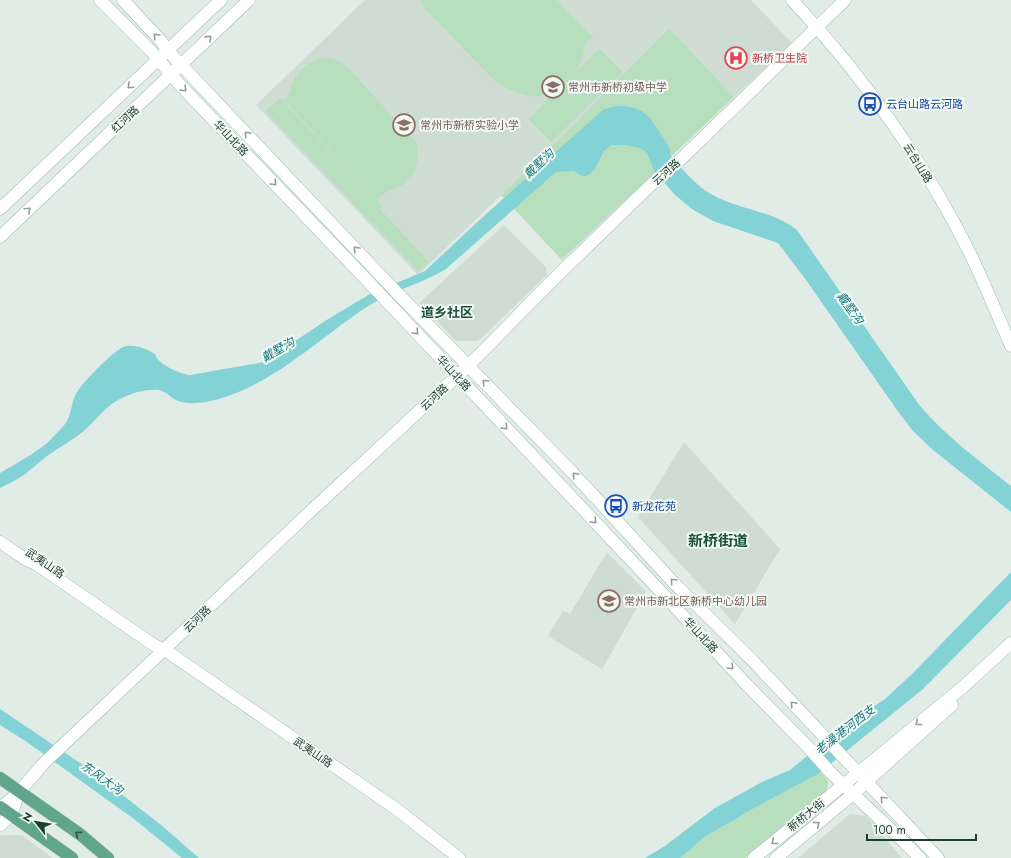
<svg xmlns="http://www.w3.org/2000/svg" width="1011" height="858" font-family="Jost,'Noto Sans SC',sans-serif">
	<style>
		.built { fill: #cedcd4 }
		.green { fill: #b7dfbd }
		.water { fill: #83d2d6 }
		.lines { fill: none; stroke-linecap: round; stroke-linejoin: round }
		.secondary-casing { stroke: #a0bcaf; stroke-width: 13 }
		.primary-casing { stroke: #c0c9c6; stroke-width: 13 }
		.secondary { stroke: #fff; stroke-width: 12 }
		.primary { stroke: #61a58c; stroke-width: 12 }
		.oneway { stroke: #8f9e98 }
		.oneway2 { stroke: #305848 }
		.labels { text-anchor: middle; stroke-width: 4; stroke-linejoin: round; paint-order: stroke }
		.health-label { font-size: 11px; fill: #be3a42; stroke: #f1f8f4; text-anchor: start }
		.education-label { font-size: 11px; fill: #785e54; stroke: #f1f8f4; text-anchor: start }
		.transit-label { font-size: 11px; fill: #164399; stroke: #f1f8f4; text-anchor: start }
		.street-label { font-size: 11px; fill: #1f3e32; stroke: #f1f8f4 }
		.water-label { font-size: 12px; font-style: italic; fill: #15787e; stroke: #f1f8f4 }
		.quarter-label { font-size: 13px; font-weight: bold; fill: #1a513d; stroke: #f1f8f4 }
		.district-label { font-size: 15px; font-weight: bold; fill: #1a513d; stroke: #f1f8f4 }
	</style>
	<rect width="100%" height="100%" fill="#e0ece5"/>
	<!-- built -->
	<g class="built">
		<path d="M 365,0 L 751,0 L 792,43 L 734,97 L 669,28 L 552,146 L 418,275 L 256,105 Z"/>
		<path d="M 504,225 L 546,267 L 547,275 L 478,341 L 456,341 L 419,303 Z"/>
		<path d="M 684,442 L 780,549 L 735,624 L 638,517 Z"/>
		<path d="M 607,552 L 646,592 L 602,669 L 548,636 L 563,611 L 570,614 Z"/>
		<path d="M 850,814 L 866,816 L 902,858 L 798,858 Z"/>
		<path d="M 1,835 L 22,835 L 52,858 L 0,858 L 0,836 Z"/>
	</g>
	<!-- green -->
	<g class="green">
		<path d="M 419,0 L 557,0 L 593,37 L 585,45 L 583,55 L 579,66 L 569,78 L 600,49 L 623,72 L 551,142 L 528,119 L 567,80 C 562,84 556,90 550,93 C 534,102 509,91 496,82 L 425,9 Z"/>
		<path d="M 669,28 L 734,97 L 562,260 L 501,195 L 552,146 Z"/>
		<path d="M 329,58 L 340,61 L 348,68 L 408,133 L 416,143 L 418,153 L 417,163 L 414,172 L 402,186 L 386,192 L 377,200 L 284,100 C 291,94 289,91 292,83 C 299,67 312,59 329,58 Z"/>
		<path d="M 280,98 L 382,206 L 368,219 L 266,111 Z"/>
		<path d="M 380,209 L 429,262 L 418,271 L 369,219 Z"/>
		<path d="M 821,772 L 828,781 L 827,791 L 745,858 L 680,858 L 706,836 L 758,806 Z"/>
	</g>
	<!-- water -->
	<g class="water">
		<path d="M 615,106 C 639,105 647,112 659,131 C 662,136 666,141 669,147 C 670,150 670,153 671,156 C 676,163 687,174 694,181 C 722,210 766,206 797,230 L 920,406 C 946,436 979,461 1011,486 L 1011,512 L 933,450 L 913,431 L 897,410 L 806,280 L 778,243 L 713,221 L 692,209 L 675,195 L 655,172 L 647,153 L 642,149 L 626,145 L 611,145 L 604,151 L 596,167 L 590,174 L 585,176 L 580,175 L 574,171 L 556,172 L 446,269 C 422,284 393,290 370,305 C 320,337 277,382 219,399 C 205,403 187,406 174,399 C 169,396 165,391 159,390 C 147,389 135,392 124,397 C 107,404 98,418 85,430 C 73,440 60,447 47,456 C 39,462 32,469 24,475 C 16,480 8,484 0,488 L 0,473 C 15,464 42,450 53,437 C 58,432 64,426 67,421 C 72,413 71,402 77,392 C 86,379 110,354 123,347 C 133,343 147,349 155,354 C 157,364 180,374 190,375 L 264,362 L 325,321 L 370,294 L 425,271 L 485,215 L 603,110 Z"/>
		<path d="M 1011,572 L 1011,600 L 923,689 L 818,774 L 758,806 L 706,836 L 680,858 L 645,858 L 665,846 L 682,833 L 715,808 L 762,782 L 790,770 L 844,726 L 885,699 L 913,673 Z"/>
		<path d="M 0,709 L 92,771 L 161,825 L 199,858 L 182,858 L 134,819 L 27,742 L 0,725 Z"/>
	</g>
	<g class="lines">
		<!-- secondary casing -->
		<g class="secondary-casing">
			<g id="secondary">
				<path d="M 100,0 L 152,52 L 180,85 L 362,275 L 662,593 L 747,685 L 807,746 L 831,773 L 905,843 L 920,858"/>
				<path d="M 123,0 L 161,41 L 168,51 L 401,297 L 572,472 L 674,583 L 754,662 L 938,858"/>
				<path d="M 792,0 C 864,77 931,170 976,266 C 988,292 999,319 1011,346"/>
				<path d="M 0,209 L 221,0"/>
				<path d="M 0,237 L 249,0"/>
				<path d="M 0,542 L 25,559 L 36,564 L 154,645 L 165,650 L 395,808 L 459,858"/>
				<path d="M 0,808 L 19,792 L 43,764 L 64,744 L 314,508 L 469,365 L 559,274 L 654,182 L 679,161 L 845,0"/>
				<path d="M 0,825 L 11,815 L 19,793"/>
				<path d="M 754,858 L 963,687 L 1011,643"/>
				<path d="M 776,858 L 853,794 L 952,705"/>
			</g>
		</g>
		<!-- primary casing -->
		<g class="primary-casing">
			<g id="primary">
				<path d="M 0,778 L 81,835 L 108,858"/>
				<path d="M 0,807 L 72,858"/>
			</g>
		</g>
		<!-- secondary -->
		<use href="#secondary" class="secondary"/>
		<!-- primary -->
		<use href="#primary" class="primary"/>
	</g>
	<!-- one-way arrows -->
	<defs><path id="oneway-chevron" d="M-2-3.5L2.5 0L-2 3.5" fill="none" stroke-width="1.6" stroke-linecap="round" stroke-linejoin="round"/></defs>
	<g class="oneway">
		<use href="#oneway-chevron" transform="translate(156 36) rotate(-133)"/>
		<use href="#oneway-chevron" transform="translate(209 38) rotate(-44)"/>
		<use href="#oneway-chevron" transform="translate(130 86) rotate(137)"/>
		<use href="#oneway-chevron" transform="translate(184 89) rotate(47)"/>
		<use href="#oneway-chevron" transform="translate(247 134) rotate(-133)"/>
		<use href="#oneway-chevron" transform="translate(274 183) rotate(46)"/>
		<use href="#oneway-chevron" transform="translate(28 210) rotate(-43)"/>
		<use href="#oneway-chevron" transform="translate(356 249) rotate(-133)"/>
		<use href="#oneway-chevron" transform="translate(416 332) rotate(46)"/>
		<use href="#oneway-chevron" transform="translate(485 382) rotate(-134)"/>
		<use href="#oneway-chevron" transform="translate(505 427) rotate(47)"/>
		<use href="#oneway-chevron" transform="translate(575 475) rotate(-133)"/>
		<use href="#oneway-chevron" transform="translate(594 521) rotate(47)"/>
		<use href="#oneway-chevron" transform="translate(673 581) rotate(-133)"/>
		<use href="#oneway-chevron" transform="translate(731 667) rotate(47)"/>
		<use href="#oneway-chevron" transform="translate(793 704) rotate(-133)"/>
		<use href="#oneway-chevron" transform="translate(918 723) rotate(141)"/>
		<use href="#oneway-chevron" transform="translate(883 799) rotate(-133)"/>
		<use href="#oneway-chevron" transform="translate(817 824) rotate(-39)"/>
		<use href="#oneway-chevron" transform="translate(774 842) rotate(141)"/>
	</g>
	<use class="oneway2" href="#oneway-chevron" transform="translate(78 834) rotate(-143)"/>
	<!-- icons -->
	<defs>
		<g id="hospital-ring" transform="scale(1.15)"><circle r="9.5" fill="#f1f8f4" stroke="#e0444e" stroke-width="1.5"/><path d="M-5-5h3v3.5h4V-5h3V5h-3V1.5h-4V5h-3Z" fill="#e0444e"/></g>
		<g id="school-ring" transform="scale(1.15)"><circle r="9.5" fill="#f1f8f4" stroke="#8d6e63" stroke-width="1.5"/><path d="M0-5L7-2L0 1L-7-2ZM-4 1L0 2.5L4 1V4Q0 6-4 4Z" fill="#8d6e63"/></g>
		<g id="bus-ring" transform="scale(1.15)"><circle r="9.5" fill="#f1f8f4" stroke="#1a4fb4" stroke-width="1.5"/><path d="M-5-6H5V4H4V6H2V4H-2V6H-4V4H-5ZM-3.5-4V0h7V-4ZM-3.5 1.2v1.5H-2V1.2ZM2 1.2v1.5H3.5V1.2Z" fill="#1a4fb4"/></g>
	</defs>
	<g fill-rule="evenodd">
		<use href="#hospital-ring" x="736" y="58"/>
		<use href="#school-ring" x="553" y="87"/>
		<use href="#bus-ring" x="870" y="104"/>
		<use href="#school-ring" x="404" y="125"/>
		<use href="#bus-ring" x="616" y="506"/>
		<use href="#school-ring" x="609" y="601"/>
	</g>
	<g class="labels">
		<!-- health labels -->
		<g class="health-label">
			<text x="752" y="62">新桥卫生院</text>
		</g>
		<!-- education labels -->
		<g class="education-label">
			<text x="568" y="91">常州市新桥初级中学</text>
			<text x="420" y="129">常州市新桥实验小学</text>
			<text x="624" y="605">常州市新北区新桥中心幼儿园</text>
		</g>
		<!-- transit labels -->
		<g class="transit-label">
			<text x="886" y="108">云台山路云河路</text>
			<text x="632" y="510">新龙花苑</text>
		</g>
		<!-- street labels -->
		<g class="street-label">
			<text transform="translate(125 119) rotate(-43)" y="4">红河路</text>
			<text transform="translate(231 138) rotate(46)" y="4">华山北路</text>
			<text transform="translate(918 163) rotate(58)" y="4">云台山路</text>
			<text transform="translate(666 172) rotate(-42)" y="4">云河路</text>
			<text transform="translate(454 373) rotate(47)" y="4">华山北路</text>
			<text transform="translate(434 397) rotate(-43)" y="4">云河路</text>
			<text transform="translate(45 563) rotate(34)" y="4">武夷山路</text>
			<text transform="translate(197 619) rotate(-44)" y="4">云河路</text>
			<text transform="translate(701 635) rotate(47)" y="4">华山北路</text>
			<text transform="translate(313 752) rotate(34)" y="4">武夷山路</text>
			<text transform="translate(806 815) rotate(-39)" y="4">新桥大街</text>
		</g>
		<!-- water labels -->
		<g class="water-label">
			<text transform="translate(539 164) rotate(-43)" y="4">戴墅沟</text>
			<text transform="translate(850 308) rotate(54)" y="4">戴墅沟</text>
			<text transform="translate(278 350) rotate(-30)" y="4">戴墅沟</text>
			<text transform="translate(845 730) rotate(-38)" y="4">老澡港河西支</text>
			<text transform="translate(102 778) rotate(35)" y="4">东风大沟</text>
		</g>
		<!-- quarter labels -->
		<g class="quarter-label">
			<text x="447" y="317">道乡社区</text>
		</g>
		<!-- district labels -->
		<g class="district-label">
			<text x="718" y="546">新桥街道</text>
		</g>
	</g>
	<!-- north arrow -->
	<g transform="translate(36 822) rotate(301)" stroke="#f1f8f4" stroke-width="3" paint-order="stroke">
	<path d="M0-3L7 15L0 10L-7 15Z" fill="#1f3e32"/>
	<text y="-6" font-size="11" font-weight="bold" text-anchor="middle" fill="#1f3e32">N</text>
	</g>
	<!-- scale -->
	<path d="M867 834v6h109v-6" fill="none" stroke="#1f3e32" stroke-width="2"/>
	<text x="873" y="834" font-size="12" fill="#1f3e32" stroke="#f1f8f4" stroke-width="3" paint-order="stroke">100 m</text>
</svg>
